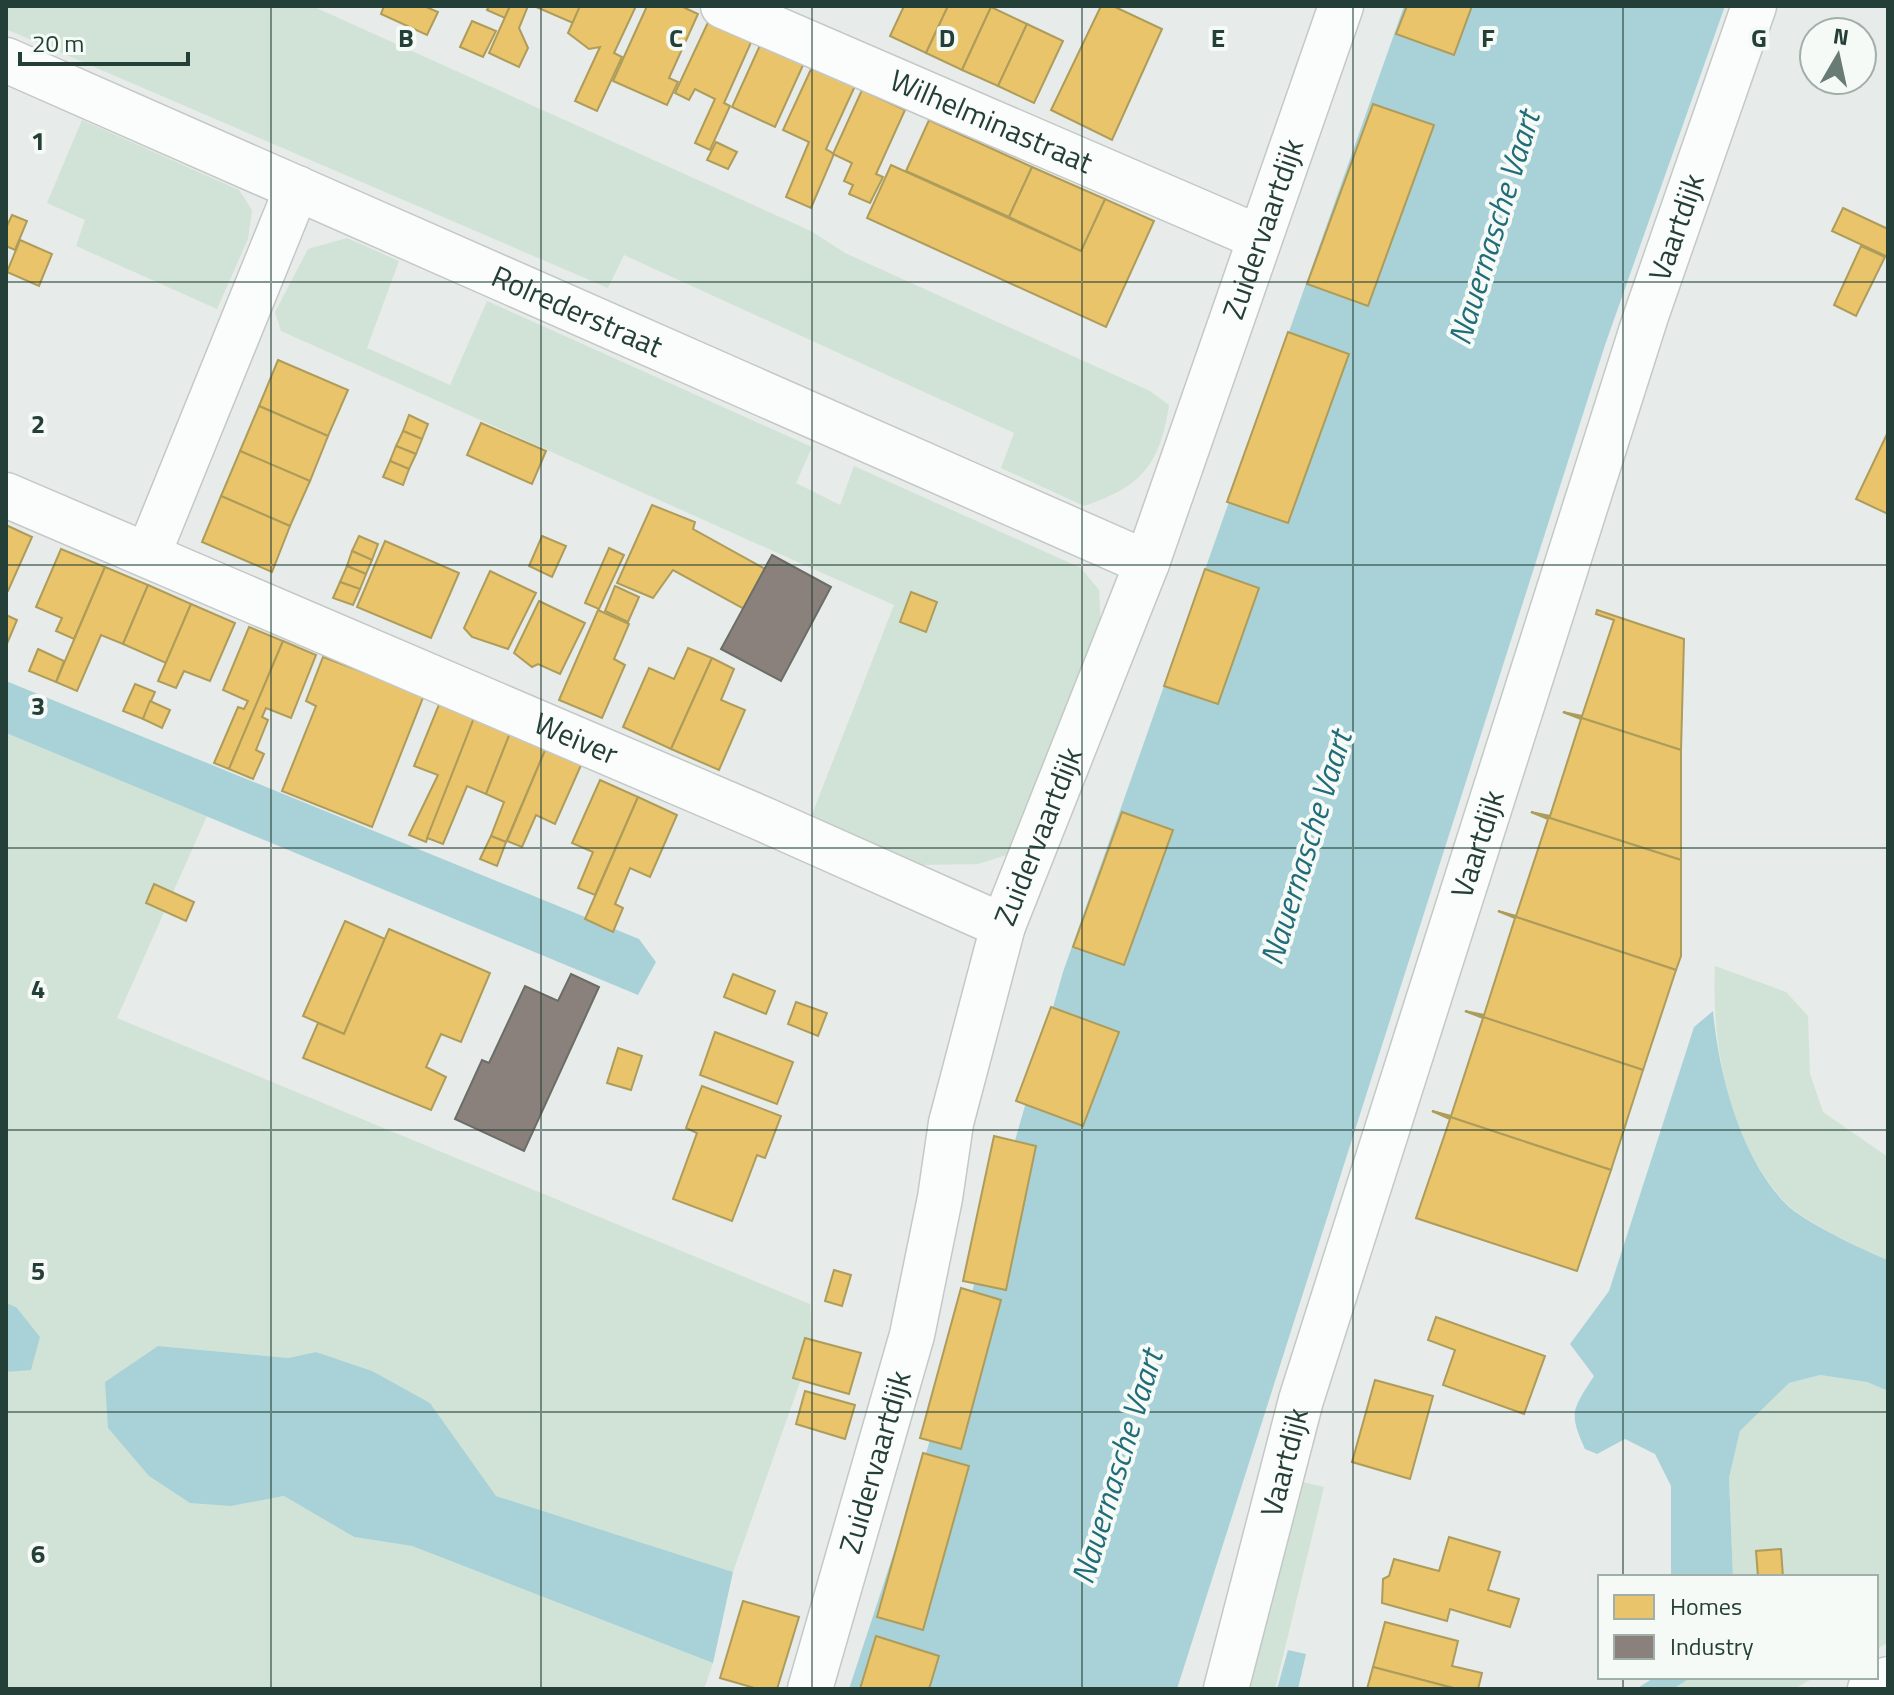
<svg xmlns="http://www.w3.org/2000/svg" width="1894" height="1695" font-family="'Titillium Web',sans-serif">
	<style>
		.green { fill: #d1e3d6 }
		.water { fill: #a9d2d8 }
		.homes { fill: #e9c46a; stroke: #ae9c5b; stroke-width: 2 }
		.industry { fill: #8a817c; stroke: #6b6d67; stroke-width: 2 }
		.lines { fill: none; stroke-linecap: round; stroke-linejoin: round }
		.street-casing { stroke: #c4c8c6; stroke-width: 47 }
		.street { stroke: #fbfcfc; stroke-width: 44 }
		.grid { fill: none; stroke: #243f37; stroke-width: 2; stroke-opacity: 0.55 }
		.labels { text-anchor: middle; stroke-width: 8; stroke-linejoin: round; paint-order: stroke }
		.street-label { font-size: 30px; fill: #243f37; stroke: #f5faf7 }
		.water-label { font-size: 32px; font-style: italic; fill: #206c79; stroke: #f5faf7 }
		.grid-label { font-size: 26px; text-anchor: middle; font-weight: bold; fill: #243f37; stroke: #f5faf7; stroke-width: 8; stroke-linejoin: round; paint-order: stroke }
	</style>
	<rect width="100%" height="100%" fill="#e7ebe9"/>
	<!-- green -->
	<g class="green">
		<path d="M 6,6 L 312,6 L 811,231 L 845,253 L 1150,391 L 1169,405 C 1160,465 1141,487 1084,506 L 1001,468 L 1014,433 L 624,255 L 608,288 L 6,29 Z"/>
		<path d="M 82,120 L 239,190 L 252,210 L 248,239 L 217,309 L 76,246 L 85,220 L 47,203 Z"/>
		<path d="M 347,238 L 399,261 L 367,348 L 450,385 L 487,301 L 812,447 L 796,483 L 840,505 L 854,466 L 1081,568 L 1099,590 L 1101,629 L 1023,850 L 978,864 L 917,865 L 811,817 L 894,605 L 281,331 L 275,312 L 308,249 Z"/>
		<path d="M 6,733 L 207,816 L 117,1018 L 810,1304 L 812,1348 L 733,1572 L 495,1496 L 430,1403 L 316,1352 L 288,1358 L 158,1346 L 231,1506 L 284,1496 L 354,1537 L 412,1546 L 713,1663 L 704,1689 L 6,1689 L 6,1372 L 31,1369 L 16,1307 L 6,1303 Z"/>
		<path d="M 1715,966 L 1786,992 L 1808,1016 L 1810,1074 L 1823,1112 L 1888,1157 L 1888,1260 C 1863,1250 1803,1221 1786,1203 C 1729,1144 1711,1045 1715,966 Z"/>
		<path d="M 1820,1375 L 1867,1382 L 1888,1391 L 1888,1643 L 1876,1649 L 1876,1577 L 1733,1577 L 1729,1478 L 1740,1431 L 1788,1383 Z"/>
		<path d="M 1298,1481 L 1324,1487 L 1275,1689 L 1245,1689 Z"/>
		<path d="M 1692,1677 L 1815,1677 L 1794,1689 L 1673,1689 Z"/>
	</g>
	<!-- water -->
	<g class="water">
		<path d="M 1404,6 L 1725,6 L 1605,345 L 1177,1689 L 849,1689 L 923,1464 L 1063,972 Z"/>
		<path d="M 6,681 L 639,939 L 656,962 L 638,995 L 6,733 Z"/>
		<path d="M 1713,1011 C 1719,1075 1740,1157 1786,1204 C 1804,1222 1863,1250 1888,1260 L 1888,1391 L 1867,1382 L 1820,1375 L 1789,1383 L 1740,1431 L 1729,1478 L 1733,1577 L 1671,1577 L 1671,1486 L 1655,1454 L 1625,1439 L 1597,1454 L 1585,1449 C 1568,1412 1573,1409 1594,1376 L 1570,1344 L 1609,1291 L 1694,1027 Z"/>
		<path d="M 6,1303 L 16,1307 L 40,1337 L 31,1370 L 6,1372 Z"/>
		<path d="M 158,1346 L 288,1358 L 316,1352 L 372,1371 L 430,1403 L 496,1496 L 733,1572 L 713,1663 L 412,1546 L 354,1537 L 284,1496 L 231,1506 L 190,1503 L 149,1476 L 108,1428 L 105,1382 Z"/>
		<path d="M 1288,1650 L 1306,1654 L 1298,1689 L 1277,1689 Z"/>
		<path d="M 1655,1677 L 1692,1677 L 1673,1689 L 1636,1689 Z"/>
	</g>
	<!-- homes -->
	<g class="homes">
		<path d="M 384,6 L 424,6 L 438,12 L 427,35 L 381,14 Z"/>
		<path d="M 489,6 L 510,6 L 505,18 L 487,10 Z"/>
		<path d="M 510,6 L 528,6 L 519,28 L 528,48 L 519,67 L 489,53 Z"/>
		<path d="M 534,6 L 580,6 L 573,23 Z"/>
		<path d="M 580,6 L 636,6 L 614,53 L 622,57 L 597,111 L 575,101 L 600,47 L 589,49 L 568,33 Z"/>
		<path d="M 647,6 L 681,6 L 698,14 L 669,78 L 678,82 L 667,105 L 613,81 Z"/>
		<path d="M 904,6 L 948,6 L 926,53 L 890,36 Z"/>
		<path d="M 948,6 L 991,7 L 962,70 L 926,53 Z"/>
		<path d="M 1101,6 L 1113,6 L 1162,29 L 1112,140 L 1051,110 Z"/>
		<path d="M 1407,6 L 1472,6 L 1454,55 L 1396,34 Z"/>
		<path d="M 991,7 L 1027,24 L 998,86 L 962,70 Z"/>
		<path d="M 710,18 L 753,38 L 724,103 L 730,106 L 710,150 L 695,143 L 715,99 L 695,89 L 689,100 L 675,93 Z"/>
		<path d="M 472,21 L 496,31 L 483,57 L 460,47 Z"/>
		<path d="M 1027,24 L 1063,41 L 1034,103 L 998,86 Z"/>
		<path d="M 761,43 L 804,63 L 775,127 L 732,107 Z"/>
		<path d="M 812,67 L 855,86 L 826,149 L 834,154 L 811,208 L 786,197 L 809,142 L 783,130 Z"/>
		<path d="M 862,90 L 905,110 L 876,174 L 883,177 L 870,203 L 849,194 L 853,185 L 844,181 L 852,163 L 833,154 Z"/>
		<path d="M 1373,104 L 1434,125 L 1368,306 L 1307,284 Z"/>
		<path d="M 929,120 L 1032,167 L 1009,217 L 906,171 Z"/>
		<path d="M 716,142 L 737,152 L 728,169 L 707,160 Z"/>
		<path d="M 891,165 L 1081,251 L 1105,199 L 1154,221 L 1106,327 L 867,218 Z"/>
		<path d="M 1032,167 L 1105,199 L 1081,251 L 1009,217 Z"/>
		<path d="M 1843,208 L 1888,229 L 1888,257 L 1832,231 Z"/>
		<path d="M 12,215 L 27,221 L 15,250 L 6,246 L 6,228 Z"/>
		<path d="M 20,240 L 52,254 L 39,286 L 7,272 Z"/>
		<path d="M 1861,246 L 1885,257 L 1856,316 L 1834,305 Z"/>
		<path d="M 1288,332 L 1349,354 L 1288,523 L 1227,502 Z"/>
		<path d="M 278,360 L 348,390 L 328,436 L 259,406 Z"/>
		<path d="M 259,406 L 328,436 L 310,481 L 240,451 Z"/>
		<path d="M 409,415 L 428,424 L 422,439 L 403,431 Z"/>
		<path d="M 481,423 L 546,451 L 532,484 L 467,455 Z"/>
		<path d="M 403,431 L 422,439 L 416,454 L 396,446 Z"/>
		<path d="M 1888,432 L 1888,514 L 1856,499 Z"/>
		<path d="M 396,446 L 416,454 L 409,469 L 390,461 Z"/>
		<path d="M 240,451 L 310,481 L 290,526 L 221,496 Z"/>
		<path d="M 390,461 L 409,469 L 403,485 L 383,477 Z"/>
		<path d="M 221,496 L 290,526 L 272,572 L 202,542 Z"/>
		<path d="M 652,505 L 695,522 L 693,529 L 765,569 L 744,609 L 673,570 L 653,598 L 617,583 Z"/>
		<path d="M 6,525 L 32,537 L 8,591 L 6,590 Z"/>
		<path d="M 359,536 L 378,544 L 372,560 L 352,551 Z"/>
		<path d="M 542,536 L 566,546 L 552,577 L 529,566 Z"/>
		<path d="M 385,541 L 459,573 L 431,638 L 357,607 Z"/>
		<path d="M 609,548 L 624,555 L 599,609 L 585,603 Z"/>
		<path d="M 61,549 L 105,567 L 74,639 L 56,631 L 62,618 L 36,607 Z"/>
		<path d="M 352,551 L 372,560 L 366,574 L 347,566 Z"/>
		<path d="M 347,566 L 366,574 L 360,589 L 340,582 Z"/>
		<path d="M 105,567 L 148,585 L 123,644 L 101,635 L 77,691 L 56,682 Z"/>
		<path d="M 1205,569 L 1259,588 L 1218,704 L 1164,686 Z"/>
		<path d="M 490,571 L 536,593 L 508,649 L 472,637 L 464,628 Z"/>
		<path d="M 340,582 L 360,589 L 353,605 L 333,598 Z"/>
		<path d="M 148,585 L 191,604 L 166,663 L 123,644 Z"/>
		<path d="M 615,586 L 639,597 L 628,622 L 605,611 Z"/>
		<path d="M 911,592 L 937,602 L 926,632 L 900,622 Z"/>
		<path d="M 539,601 L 585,623 L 560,674 L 538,664 L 532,667 L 514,653 Z"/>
		<path d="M 191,604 L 235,623 L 210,681 L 184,671 L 176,688 L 158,681 Z"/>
		<path d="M 598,610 L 629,624 L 614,659 L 625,665 L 602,718 L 559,700 Z"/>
		<path d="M 1597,610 L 1684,639 L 1681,750 L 1563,712 L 1582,716 L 1614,620 L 1596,614 Z"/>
		<path d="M 6,615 L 17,620 L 6,646 Z"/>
		<path d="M 249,627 L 283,641 L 229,769 L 214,763 L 238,707 L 244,709 L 248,701 L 223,690 Z"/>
		<path d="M 283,641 L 316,655 L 291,718 L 266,708 L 262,717 L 268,720 L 256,750 L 264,754 L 253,779 L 229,769 Z"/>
		<path d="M 688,648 L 712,658 L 671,749 L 623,727 L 649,668 L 674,679 Z"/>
		<path d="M 38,649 L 64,661 L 56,682 L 29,671 Z"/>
		<path d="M 323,657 L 424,695 L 372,827 L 282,791 L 316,706 L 306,701 Z"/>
		<path d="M 712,658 L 734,669 L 721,700 L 745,710 L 719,770 L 671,749 Z"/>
		<path d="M 135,684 L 155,692 L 143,719 L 123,711 Z"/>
		<path d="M 150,701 L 170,710 L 162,728 L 143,719 Z"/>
		<path d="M 440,702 L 474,718 L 426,842 L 409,835 L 438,775 L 414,766 Z"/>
		<path d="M 1563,712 L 1681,750 L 1681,860 L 1531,812 L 1550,816 L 1581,719 Z"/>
		<path d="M 474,718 L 510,733 L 486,794 L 467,786 L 443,844 L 427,838 Z"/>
		<path d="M 510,733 L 546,748 L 506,842 L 491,836 L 504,802 L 486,794 Z"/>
		<path d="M 546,748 L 582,763 L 555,824 L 536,815 L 522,847 L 507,841 Z"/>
		<path d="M 600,780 L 638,797 L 595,895 L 578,888 L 593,852 L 572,843 Z"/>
		<path d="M 638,797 L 677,815 L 650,877 L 630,868 L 615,904 L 623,908 L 613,932 L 585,919 Z"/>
		<path d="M 1122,812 L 1173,830 L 1124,965 L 1073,947 Z"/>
		<path d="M 1531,812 L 1681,860 L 1681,956 L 1676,970 L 1498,911 L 1516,916 L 1548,819 Z"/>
		<path d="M 491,836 L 506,842 L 497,866 L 480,859 Z"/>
		<path d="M 154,884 L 194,902 L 186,921 L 146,903 Z"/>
		<path d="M 1498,911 L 1676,970 L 1643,1070 L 1465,1011 L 1484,1015 L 1515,918 Z"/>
		<path d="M 345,921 L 385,939 L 344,1034 L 303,1016 Z"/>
		<path d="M 389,929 L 490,973 L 461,1042 L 441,1034 L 426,1067 L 446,1077 L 431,1110 L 303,1058 L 318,1023 L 344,1034 Z"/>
		<path d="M 733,974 L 775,991 L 766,1014 L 724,997 Z"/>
		<path d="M 796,1002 L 827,1013 L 818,1036 L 788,1024 Z"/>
		<path d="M 1051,1007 L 1119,1032 L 1083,1126 L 1016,1101 Z"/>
		<path d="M 1465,1011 L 1643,1070 L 1611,1170 L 1432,1111 L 1451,1116 L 1483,1018 Z"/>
		<path d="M 715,1032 L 793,1062 L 777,1104 L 700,1075 Z"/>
		<path d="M 618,1048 L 642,1056 L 631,1090 L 607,1083 Z"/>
		<path d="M 702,1086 L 781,1116 L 765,1158 L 757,1155 L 732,1221 L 673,1199 L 697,1133 L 686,1128 Z"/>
		<path d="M 1432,1111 L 1611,1170 L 1577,1271 L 1416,1218 L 1450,1119 Z"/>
		<path d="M 994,1136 L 1036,1146 L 1006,1290 L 963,1281 Z"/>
		<path d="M 834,1270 L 851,1275 L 842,1306 L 825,1301 Z"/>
		<path d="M 961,1288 L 1001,1300 L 961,1449 L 920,1438 Z"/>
		<path d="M 1436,1317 L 1545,1356 L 1524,1414 L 1443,1385 L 1455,1350 L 1428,1340 Z"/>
		<path d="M 805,1338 L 861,1353 L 849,1394 L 793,1378 Z"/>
		<path d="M 1375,1380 L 1433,1396 L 1410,1479 L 1352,1462 Z"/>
		<path d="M 805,1391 L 855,1405 L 845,1439 L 796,1424 Z"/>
		<path d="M 923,1453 L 969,1466 L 923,1630 L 877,1617 Z"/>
		<path d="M 1449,1537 L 1500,1552 L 1488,1590 L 1519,1599 L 1510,1627 L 1450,1609 L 1447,1621 L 1382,1603 L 1383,1579 L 1389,1576 L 1394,1559 L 1439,1571 Z"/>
		<path d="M 1781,1549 L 1783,1577 L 1758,1577 L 1756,1551 Z"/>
		<path d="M 743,1601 L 799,1617 L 777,1689 L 758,1689 L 720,1678 Z"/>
		<path d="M 1385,1622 L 1458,1641 L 1452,1666 L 1482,1673 L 1478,1689 L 1457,1689 L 1373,1667 Z"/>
		<path d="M 876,1636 L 939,1656 L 929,1689 L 860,1689 Z"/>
		<path d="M 1373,1667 L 1457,1689 L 1367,1689 Z"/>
	</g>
	<!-- industry -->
	<g class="industry">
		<path d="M 772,555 L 831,587 L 781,681 L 721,649 Z"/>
		<path d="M 571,974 L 599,987 L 524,1151 L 455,1119 L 482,1060 L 489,1063 L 525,986 L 558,1001 Z"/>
	</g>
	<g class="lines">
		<!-- street casing -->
		<g class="street-casing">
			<g id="street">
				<path id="s1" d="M 723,6 L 1258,237"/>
				<path id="s2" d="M 6,60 L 1147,563"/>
				<path id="s3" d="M 6,495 L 763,819 L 1003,926"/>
				<path d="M 148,555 L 297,188"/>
				<path id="s4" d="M 810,1689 L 912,1335 L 940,1198 L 951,1123 L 1003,926 L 1147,563 L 1341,6"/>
				<path id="s5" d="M 1226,1689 L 1301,1400 L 1646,316 L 1754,6"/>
				<path d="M 1870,1689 L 1888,1679"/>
			</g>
		</g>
		<!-- street -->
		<use href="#street" class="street"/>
	</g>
	<!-- grid -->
	<path class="grid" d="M 271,6 L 271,1689M 541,6 L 541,1689M 812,6 L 812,1689M 1082,6 L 1082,1689M 1353,6 L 1353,1689M 1623,6 L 1623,1577M 6,282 L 1888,282M 6,565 L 1888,565M 6,848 L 1888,848M 6,1130 L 1888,1130M 6,1412 L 1888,1412M 1623,1677 L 1623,1689"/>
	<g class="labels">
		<!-- street labels -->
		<g class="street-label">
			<text dy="10" stroke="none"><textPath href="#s1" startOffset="292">Wilhelminastraat</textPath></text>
			<text dy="10" stroke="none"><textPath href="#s5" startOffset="1530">Vaartdijk</textPath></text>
			<text dy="10" stroke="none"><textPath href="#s4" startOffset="1532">Zuidervaartdijk</textPath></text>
			<text dy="10" stroke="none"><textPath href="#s2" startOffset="624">Rolrederstraat</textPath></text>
			<text dy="10" stroke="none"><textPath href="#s3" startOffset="620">Weiver</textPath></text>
			<text dy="10" stroke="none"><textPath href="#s4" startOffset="884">Zuidervaartdijk</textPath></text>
			<text dy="10" stroke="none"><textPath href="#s5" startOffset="882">Vaartdijk</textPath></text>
			<text dy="10" stroke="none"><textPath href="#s4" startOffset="236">Zuidervaartdijk</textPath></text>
			<text dy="10" stroke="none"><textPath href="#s5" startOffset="234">Vaartdijk</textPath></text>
		</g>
		<!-- water labels -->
		<g class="water-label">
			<text transform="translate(1494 228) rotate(-73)" y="11">Nauernasche Vaart</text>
			<text transform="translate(1306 848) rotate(-73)" y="11">Nauernasche Vaart</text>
			<text transform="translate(1117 1467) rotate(-73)" y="11">Nauernasche Vaart</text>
		</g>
	</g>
	<g class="grid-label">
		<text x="406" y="47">B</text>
		<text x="676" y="47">C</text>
		<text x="947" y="47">D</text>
		<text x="1218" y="47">E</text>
		<text x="1488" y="47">F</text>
		<text x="1759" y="47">G</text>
		<text x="38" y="150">1</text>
		<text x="38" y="433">2</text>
		<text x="38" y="715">3</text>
		<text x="38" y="998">4</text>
		<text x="38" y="1280">5</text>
		<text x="38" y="1563">6</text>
	</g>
	<!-- border -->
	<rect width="1894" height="1695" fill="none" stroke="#243f37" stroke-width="16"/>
	<!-- legend -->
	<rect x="1598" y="1575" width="280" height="104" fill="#f5faf7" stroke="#a1afaa" stroke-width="2"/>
	<rect x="1614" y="1595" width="40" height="24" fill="#e9c46a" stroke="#a1afaa" stroke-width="2"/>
	<text x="1670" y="1615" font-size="24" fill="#243f37">Homes</text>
	<rect x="1614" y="1635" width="40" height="24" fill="#8a817c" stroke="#a1afaa" stroke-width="2"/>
	<text x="1670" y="1655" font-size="24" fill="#243f37">Industry</text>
	<!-- north arrow -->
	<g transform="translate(1838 56) rotate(9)"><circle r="38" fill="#f5faf7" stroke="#a1afaa" stroke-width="2"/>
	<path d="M0-6L14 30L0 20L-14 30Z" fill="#687b75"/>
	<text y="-12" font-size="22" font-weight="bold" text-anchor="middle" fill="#243f37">N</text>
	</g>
	<!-- scale -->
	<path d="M20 52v12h168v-12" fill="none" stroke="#243f37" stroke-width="4"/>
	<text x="32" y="52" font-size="24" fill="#243f37" stroke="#f5faf7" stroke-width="6" paint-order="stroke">20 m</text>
</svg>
